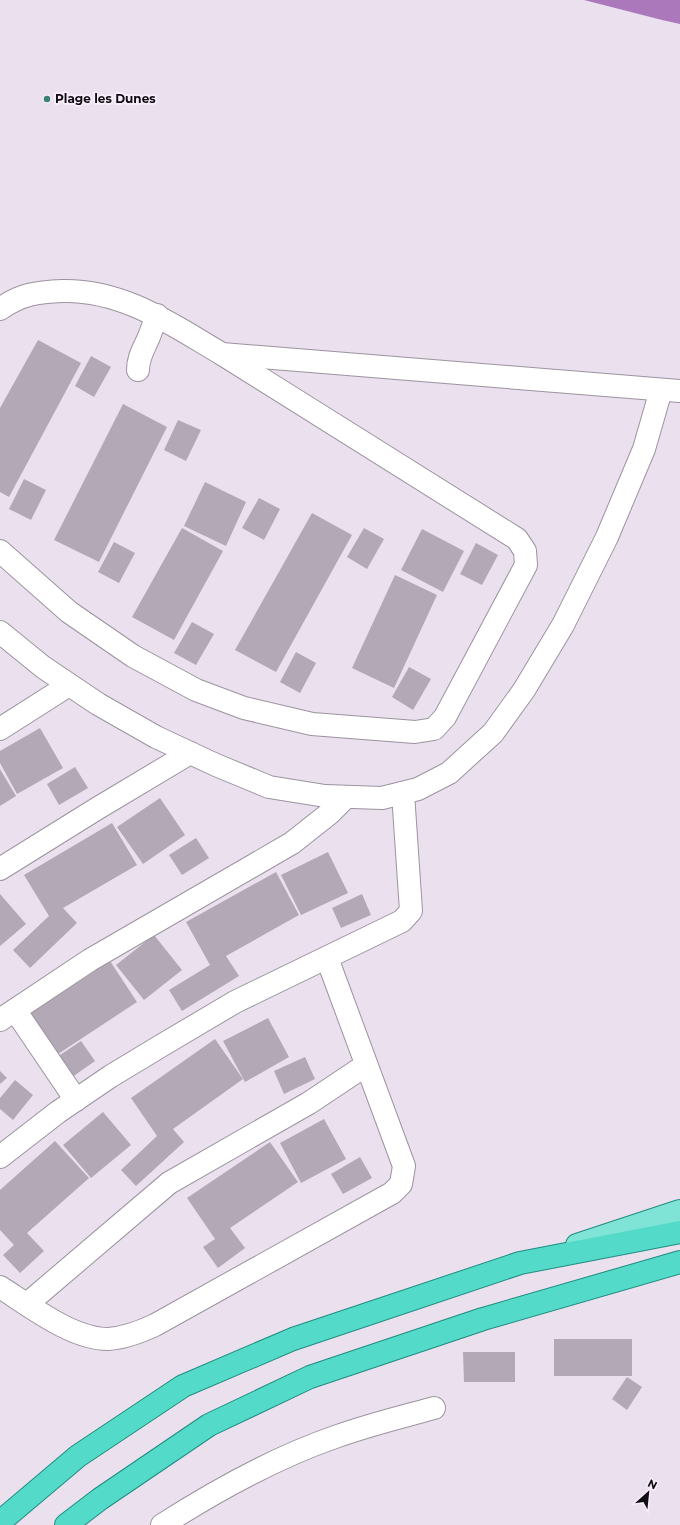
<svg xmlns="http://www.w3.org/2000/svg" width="680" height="1525" font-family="Montserrat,sans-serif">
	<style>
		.water { fill: #ab79bb }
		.building { fill: #b3a9b6 }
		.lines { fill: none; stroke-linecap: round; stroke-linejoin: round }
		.minor-casing { stroke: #9c939f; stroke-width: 24 }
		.primary-casing { stroke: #208c80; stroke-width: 24 }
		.trunk-casing { stroke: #208c80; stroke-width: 24 }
		.minor { stroke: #fff; stroke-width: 22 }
		.primary { stroke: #7fe3d6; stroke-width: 22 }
		.trunk { stroke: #54dac8; stroke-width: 22 }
		.poi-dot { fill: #3d8176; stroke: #f7edfb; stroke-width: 1.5 }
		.labels { text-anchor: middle; stroke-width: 4; stroke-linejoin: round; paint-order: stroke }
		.poi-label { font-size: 12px; font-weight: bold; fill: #100c11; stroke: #f7edfb; text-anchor: start }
	</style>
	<rect width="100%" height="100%" fill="#eae0ee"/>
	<!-- water -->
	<path class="water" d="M 584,0 L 680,0 L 680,24 L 662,20 Z"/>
	<!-- building -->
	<g class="building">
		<path d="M 38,340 L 81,363 L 9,497 L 0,492 L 0,408 Z"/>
		<path d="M 91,356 L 111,367 L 94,397 L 75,386 Z"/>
		<path d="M 123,404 L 167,427 L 99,562 L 54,540 Z"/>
		<path d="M 178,420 L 201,430 L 186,461 L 164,450 Z"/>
		<path d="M 24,479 L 46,490 L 31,520 L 9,509 Z"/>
		<path d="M 205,482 L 246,502 L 226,546 L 184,526 Z"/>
		<path d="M 259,498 L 280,509 L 264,540 L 242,528 Z"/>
		<path d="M 312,513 L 352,535 L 276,672 L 235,650 Z"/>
		<path d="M 182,528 L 223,551 L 174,640 L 132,617 Z"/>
		<path d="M 364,528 L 384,539 L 367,569 L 347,557 Z"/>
		<path d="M 422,529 L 464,551 L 443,592 L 401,570 Z"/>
		<path d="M 114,542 L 135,553 L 119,583 L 98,572 Z"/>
		<path d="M 476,543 L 498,555 L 482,585 L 460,574 Z"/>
		<path d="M 395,575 L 437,595 L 394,688 L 352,668 Z"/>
		<path d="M 192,622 L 214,634 L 196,665 L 174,653 Z"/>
		<path d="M 296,652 L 316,663 L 300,693 L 280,682 Z"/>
		<path d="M 409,667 L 431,679 L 413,710 L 392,697 Z"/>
		<path d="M 40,728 L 63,768 L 17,794 L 0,763 L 0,751 Z"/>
		<path d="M 75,767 L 88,788 L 59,805 L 47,784 Z"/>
		<path d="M 0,769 L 16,796 L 0,806 Z"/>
		<path d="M 160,798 L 185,835 L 143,864 L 117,827 Z"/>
		<path d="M 112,823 L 137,865 L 63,908 L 77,923 L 30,968 L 13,950 L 49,916 L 24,875 Z"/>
		<path d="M 196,838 L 209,858 L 182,875 L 169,855 Z"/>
		<path d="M 328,852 L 348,893 L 301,915 L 281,875 Z"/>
		<path d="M 276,872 L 299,915 L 226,956 L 239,976 L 182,1011 L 169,990 L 210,965 L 186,922 Z"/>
		<path d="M 0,894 L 26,924 L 0,946 Z"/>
		<path d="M 362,894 L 371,915 L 341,928 L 332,908 Z"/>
		<path d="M 154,935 L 182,970 L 144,1000 L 116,965 Z"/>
		<path d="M 110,961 L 137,1002 L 52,1058 L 25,1017 Z"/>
		<path d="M 268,1018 L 289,1057 L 245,1082 L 223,1041 Z"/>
		<path d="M 215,1039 L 243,1079 L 173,1129 L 184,1142 L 136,1186 L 121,1170 L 157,1136 L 131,1098 Z"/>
		<path d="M 81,1041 L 95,1061 L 68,1080 L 54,1059 Z"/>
		<path d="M 305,1057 L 315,1079 L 284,1094 L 274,1071 Z"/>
		<path d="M 0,1071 L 7,1078 L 0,1084 Z"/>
		<path d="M 15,1080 L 33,1095 L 13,1120 L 0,1109 L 0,1098 Z"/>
		<path d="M 103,1112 L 131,1145 L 91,1178 L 63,1145 Z"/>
		<path d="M 324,1119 L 346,1159 L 301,1183 L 280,1143 Z"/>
		<path d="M 55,1141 L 89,1178 L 27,1233 L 44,1251 L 20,1273 L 3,1255 L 14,1245 L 0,1230 L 0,1190 Z"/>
		<path d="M 270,1142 L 298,1182 L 230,1228 L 245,1248 L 218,1268 L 203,1247 L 215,1239 L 187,1198 Z"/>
		<path d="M 360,1157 L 372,1178 L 343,1194 L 331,1174 Z"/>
		<rect x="554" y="1339" width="78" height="37"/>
		<path d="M 463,1352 L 515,1352 L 515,1382 L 464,1382 Z"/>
		<path d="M 627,1377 L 642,1387 L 627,1410 L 612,1399 Z"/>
	</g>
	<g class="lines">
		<!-- minor casing -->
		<g class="minor-casing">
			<g id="minor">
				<path d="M 0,309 C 21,294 37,292 63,291 C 124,290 171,324 222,354 L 680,391"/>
				<path d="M 138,370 C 138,358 143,350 148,339 C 151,332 154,323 157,315"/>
				<path d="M 0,551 L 69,612 L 133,656 L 196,690 L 244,708 L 312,724 L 415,732 L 434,729 L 445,717 L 526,565 L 525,551 L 517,539 L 222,354"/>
				<path d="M 0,632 L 43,667 L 98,704 L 156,737 L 216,765 L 269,787 L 325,796 L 382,798 L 418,789 L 449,773 L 493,733 L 524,690 L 563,625 L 607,537 L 644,449 L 661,390"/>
				<path d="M 0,729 L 69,685"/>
				<path d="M 0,869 L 98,808 L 190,753"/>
				<path d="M 15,1010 L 76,1100"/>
				<path d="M 0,1020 L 90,960 L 292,843 L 330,813 L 346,797"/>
				<path d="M 0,1157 L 58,1112 L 111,1076 L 164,1044 L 235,1002 L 402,921 L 411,911 L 403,793"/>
				<path d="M 0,1287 C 30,1306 72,1339 108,1339 C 125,1338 140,1332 155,1325 L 392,1193 L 401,1184 L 404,1166 L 327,958"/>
				<path d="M 27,1304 L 169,1183 L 309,1103 L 366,1065"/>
				<path d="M 162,1525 C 217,1490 274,1458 335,1437 C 368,1425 401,1417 434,1408"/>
			</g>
		</g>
		<!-- primary casing -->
		<g class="primary-casing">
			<path id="primary" d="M 577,1245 L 680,1211"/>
		</g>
		<!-- trunk casing -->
		<g class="trunk-casing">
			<g id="trunk">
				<path d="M 0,1522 L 78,1456 L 183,1386 L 293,1339 L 520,1263 L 680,1232"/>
				<path d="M 66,1525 L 100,1499 L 209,1425 L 310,1377 L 483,1319 L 680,1262"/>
			</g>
		</g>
		<!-- minor -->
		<use href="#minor" class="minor"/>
		<!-- primary -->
		<use href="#primary" class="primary"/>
		<!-- trunk -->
		<use href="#trunk" class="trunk"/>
	</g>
	<!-- markers -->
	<circle class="poi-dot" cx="47" cy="99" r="4"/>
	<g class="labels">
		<!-- poi labels -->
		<g class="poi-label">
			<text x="55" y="103">Plage les Dunes</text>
		</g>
	</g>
	<!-- north arrow -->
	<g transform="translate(648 1493) rotate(27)" stroke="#f7edfb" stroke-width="3" paint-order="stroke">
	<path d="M0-3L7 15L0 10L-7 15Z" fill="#100c11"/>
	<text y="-6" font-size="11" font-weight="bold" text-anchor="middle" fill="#100c11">N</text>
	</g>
</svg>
